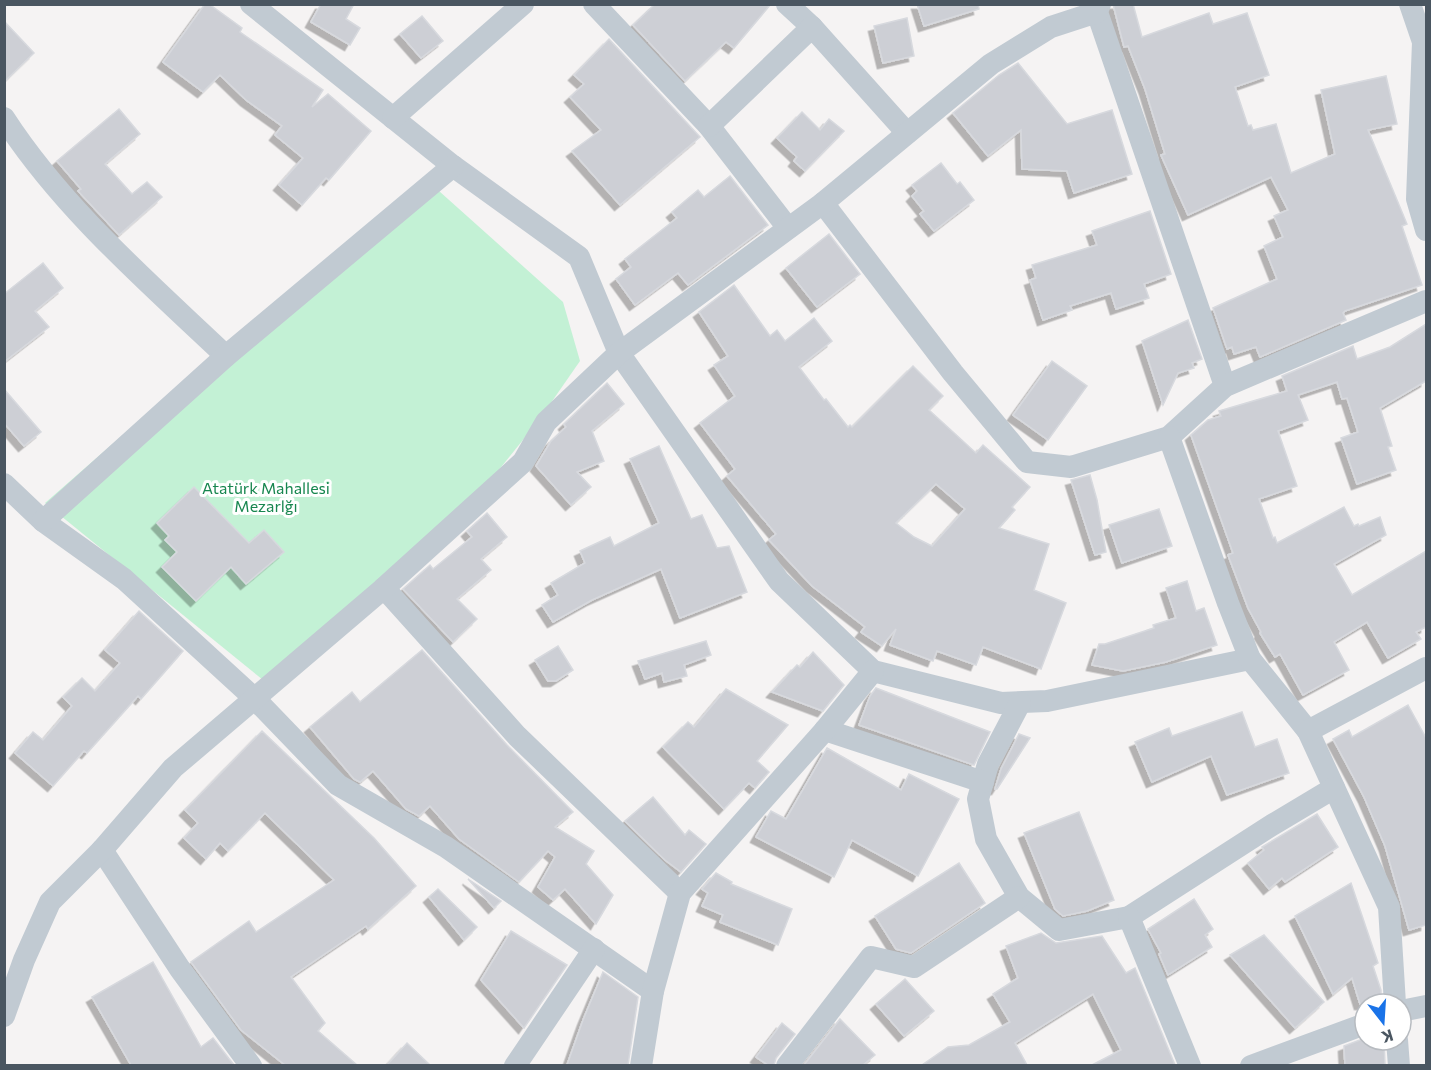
<svg xmlns="http://www.w3.org/2000/svg" width="1431" height="1070" font-family="Commissioner,sans-serif">
	<style>
		.green { fill: #c3f1d5 }
		.building { fill: #cdcfd5; stroke: #d7d9de; stroke-width: 1.5; fill-rule: evenodd; filter: url(#shadow) }
		.lines { fill: none; stroke-linecap: round; stroke-linejoin: round }
		.street { stroke: #c1cad2; stroke-width: 22 }
		.labels { text-anchor: middle; stroke-width: 6; stroke-linejoin: round; paint-order: stroke }
		.park-label { font-size: 16px; fill: #17864f; stroke: #fff }
	</style>
	<defs>
		<filter id="shadow"><feDropShadow dx="-5.5" dy="5.5" stdDeviation="0" flood-color="#0004"/></filter>
	</defs>
	<rect width="100%" height="100%" fill="#f5f3f3"/>
	<!-- green -->
	<path class="green" d="M 439,191 L 563,302 L 580,361 L 539,420 L 485,487 L 268,684 L 45,503 L 196,371 Z"/>
	<!-- building -->
	<g class="building">
		<path d="M 205,4 L 209,4 L 242,28 L 240,32 L 323,90 L 312,107 L 328,94 L 371,131 L 329,180 L 326,178 L 302,205 L 279,185 L 303,158 L 275,135 L 282,126 L 246,100 L 220,75 L 203,92 L 163,62 Z"/>
		<path d="M 321,4 L 354,4 L 346,19 L 360,28 L 350,45 L 311,22 Z"/>
		<path d="M 655,4 L 771,4 L 734,48 L 726,42 L 685,81 L 633,25 Z"/>
		<path d="M 917,4 L 978,4 L 979,9 L 924,26 Z"/>
		<path d="M 1113,4 L 1133,4 L 1142,37 L 1209,13 L 1213,24 L 1247,13 L 1269,75 L 1235,87 L 1248,126 L 1251,125 L 1253,130 L 1276,124 L 1291,173 L 1335,154 L 1321,90 L 1386,76 L 1397,124 L 1368,130 L 1407,224 L 1402,226 L 1422,285 L 1345,311 L 1343,313 L 1346,320 L 1260,357 L 1256,347 L 1234,354 L 1232,347 L 1227,349 L 1213,308 L 1277,279 L 1264,246 L 1283,237 L 1274,216 L 1288,210 L 1271,177 L 1188,215 L 1161,155 L 1165,154 L 1145,89 L 1128,46 L 1124,47 Z"/>
		<path d="M 422,16 L 443,41 L 421,58 L 400,34 Z"/>
		<path d="M 907,18 L 914,56 L 883,63 L 874,26 Z"/>
		<path d="M 4,21 L 34,53 L 4,82 Z"/>
		<path d="M 609,39 L 700,137 L 620,205 L 572,151 L 601,130 L 570,97 L 584,84 L 574,75 Z"/>
		<path d="M 1018,63 L 1067,124 L 1112,110 L 1132,174 L 1074,193 L 1067,171 L 1022,169 L 1021,130 L 988,156 L 953,113 L 999,75 Z"/>
		<path d="M 119,109 L 140,134 L 105,164 L 132,194 L 147,182 L 162,197 L 119,235 L 78,191 L 81,189 L 57,161 Z"/>
		<path d="M 802,112 L 820,130 L 829,119 L 844,131 L 805,171 L 794,161 L 797,157 L 777,138 Z"/>
		<path d="M 941,163 L 957,184 L 960,182 L 974,200 L 934,231 L 920,214 L 924,211 L 912,196 L 917,191 L 912,185 Z"/>
		<path d="M 730,176 L 768,225 L 688,285 L 678,273 L 635,305 L 616,279 L 631,267 L 625,259 L 677,218 L 672,212 L 698,190 L 704,197 Z"/>
		<path d="M 1150,211 L 1171,274 L 1144,284 L 1149,298 L 1116,309 L 1111,293 L 1070,306 L 1072,310 L 1043,320 L 1030,280 L 1036,278 L 1032,265 L 1097,245 L 1092,231 Z"/>
		<path d="M 829,234 L 860,274 L 817,307 L 786,268 Z"/>
		<path d="M 43,263 L 63,288 L 35,311 L 49,327 L 4,362 L 4,294 Z"/>
		<path d="M 734,285 L 770,336 L 777,330 L 785,341 L 814,318 L 832,341 L 799,367 L 824,400 L 826,399 L 848,427 L 850,425 L 852,427 L 913,366 L 943,396 L 929,410 L 976,453 L 983,445 L 1030,487 L 1012,507 L 1015,510 L 999,528 L 1049,544 L 1034,590 L 1066,603 L 1041,669 L 983,647 L 976,665 L 937,651 L 933,661 L 890,645 L 896,629 L 882,646 L 861,632 L 865,627 L 812,586 L 769,540 L 776,534 L 727,476 L 735,469 L 700,423 L 735,396 L 714,365 L 728,356 L 699,312 ZM 936,484 L 965,509 L 932,546 L 914,537 L 896,523 Z"/>
		<path d="M 1188,320 L 1202,359 L 1192,363 L 1194,368 L 1178,373 L 1163,405 L 1142,341 Z"/>
		<path d="M 1426,324 L 1426,381 L 1380,408 L 1392,446 L 1388,447 L 1396,470 L 1357,484 L 1341,438 L 1358,432 L 1347,398 L 1342,399 L 1337,382 L 1298,395 L 1308,420 L 1278,431 L 1297,486 L 1259,499 L 1273,538 L 1275,537 L 1277,543 L 1344,507 L 1354,526 L 1358,524 L 1359,526 L 1380,517 L 1386,535 L 1334,564 L 1352,595 L 1426,551 L 1426,627 L 1416,632 L 1421,639 L 1388,658 L 1367,622 L 1334,642 L 1349,670 L 1303,695 L 1280,654 L 1275,657 L 1260,633 L 1261,632 L 1248,608 L 1228,555 L 1233,553 L 1191,435 L 1208,420 L 1221,416 L 1219,411 L 1287,391 L 1282,376 L 1353,346 L 1357,359 L 1390,347 Z"/>
		<path d="M 1052,361 L 1087,386 L 1048,440 L 1013,415 Z"/>
		<path d="M 607,383 L 624,404 L 592,431 L 604,461 L 577,472 L 591,487 L 571,505 L 536,466 L 551,441 L 566,427 L 564,424 Z"/>
		<path d="M 4,389 L 41,432 L 24,446 L 4,423 Z"/>
		<path d="M 659,446 L 691,519 L 702,515 L 717,548 L 729,546 L 747,592 L 680,618 L 661,569 L 592,600 L 553,622 L 542,605 L 558,595 L 551,583 L 585,563 L 580,551 L 610,537 L 614,546 L 659,523 L 630,459 Z"/>
		<path d="M 1090,475 L 1097,500 L 1106,552 L 1095,555 L 1071,480 Z"/>
		<path d="M 194,487 L 249,543 L 264,530 L 284,552 L 246,584 L 231,567 L 196,601 L 162,567 L 177,552 L 165,540 L 169,536 L 157,523 Z"/>
		<path d="M 1159,509 L 1172,546 L 1122,563 L 1109,525 Z"/>
		<path d="M 487,513 L 507,537 L 481,559 L 491,570 L 457,599 L 477,619 L 453,642 L 403,589 L 430,565 L 433,569 L 472,537 L 467,531 Z"/>
		<path d="M 1187,581 L 1196,611 L 1204,608 L 1217,645 L 1166,662 L 1123,671 L 1092,665 L 1099,644 L 1105,644 L 1154,628 L 1153,625 L 1176,618 L 1166,588 Z"/>
		<path d="M 139,611 L 183,651 L 141,699 L 138,696 L 87,753 L 84,751 L 53,786 L 15,753 L 33,732 L 43,740 L 72,706 L 63,697 L 82,678 L 95,691 L 120,663 L 105,650 Z"/>
		<path d="M 706,641 L 711,655 L 684,665 L 687,676 L 664,682 L 662,673 L 645,679 L 638,661 Z"/>
		<path d="M 558,646 L 573,670 L 556,681 L 548,681 L 535,660 Z"/>
		<path d="M 422,650 L 507,745 L 573,812 L 555,827 L 594,851 L 586,864 L 613,895 L 596,924 L 565,889 L 553,900 L 538,887 L 555,857 L 548,851 L 519,882 L 459,839 L 430,806 L 419,816 L 406,809 L 373,771 L 360,782 L 354,779 L 310,727 L 352,692 L 360,702 Z"/>
		<path d="M 813,652 L 844,685 L 823,711 L 772,692 L 797,665 L 800,667 Z"/>
		<path d="M 876,688 L 990,732 L 974,765 L 859,725 L 870,696 Z"/>
		<path d="M 726,689 L 788,725 L 757,761 L 769,772 L 755,788 L 749,783 L 724,809 L 663,747 L 688,722 L 694,727 Z"/>
		<path d="M 1408,705 L 1426,738 L 1426,925 L 1409,930 L 1385,846 L 1364,797 L 1333,739 L 1349,730 L 1352,737 Z"/>
		<path d="M 1242,712 L 1255,747 L 1277,739 L 1289,773 L 1227,795 L 1211,756 L 1152,782 L 1135,742 L 1169,728 L 1172,736 Z"/>
		<path d="M 262,731 L 374,838 L 416,886 L 368,929 L 366,926 L 291,977 L 325,1023 L 318,1031 L 357,1065 L 285,1065 L 241,1030 L 191,962 L 249,921 L 256,932 L 334,880 L 265,813 L 228,851 L 220,843 L 206,859 L 184,838 L 198,823 L 185,810 Z"/>
		<path d="M 1019,734 L 1030,738 L 997,789 L 995,789 L 1001,769 Z"/>
		<path d="M 827,748 L 901,790 L 909,774 L 959,799 L 918,876 L 852,840 L 834,877 L 756,837 L 771,811 L 786,819 Z"/>
		<path d="M 653,797 L 685,835 L 689,830 L 706,844 L 681,872 L 665,860 L 625,821 Z"/>
		<path d="M 1079,812 L 1114,900 L 1087,911 L 1063,916 L 1055,909 L 1024,833 Z"/>
		<path d="M 1317,814 L 1338,847 L 1285,882 L 1282,878 L 1269,889 L 1248,863 L 1264,850 L 1262,847 Z"/>
		<path d="M 959,863 L 985,903 L 911,953 L 896,949 L 875,916 Z"/>
		<path d="M 716,873 L 732,882 L 731,884 L 792,909 L 778,945 L 720,922 L 723,915 L 702,906 L 708,893 L 702,889 Z"/>
		<path d="M 468,879 L 501,901 L 494,908 Z"/>
		<path d="M 1351,883 L 1378,963 L 1373,966 L 1381,990 L 1381,1004 L 1360,1004 L 1352,978 L 1333,994 L 1295,916 Z"/>
		<path d="M 438,889 L 477,927 L 464,940 L 429,897 Z"/>
		<path d="M 1194,899 L 1213,929 L 1205,935 L 1212,947 L 1168,975 L 1159,954 L 1161,953 L 1148,929 Z"/>
		<path d="M 511,931 L 567,965 L 524,1028 L 481,980 Z"/>
		<path d="M 1041,933 L 1056,943 L 1102,936 L 1126,973 L 1135,968 L 1175,1065 L 1092,1065 L 1121,1050 L 1093,994 L 1015,1043 L 1027,1065 L 922,1065 L 948,1047 L 969,1045 L 1010,1022 L 993,994 L 1018,978 L 1006,946 Z"/>
		<path d="M 1264,935 L 1324,1002 L 1295,1028 L 1230,955 Z"/>
		<path d="M 153,962 L 201,1047 L 213,1038 L 234,1065 L 131,1065 L 92,997 Z"/>
		<path d="M 603,972 L 638,997 L 628,1065 L 567,1065 L 583,1020 Z"/>
		<path d="M 905,979 L 934,1011 L 904,1036 L 876,1004 Z"/>
		<path d="M 840,1019 L 875,1055 L 863,1065 L 804,1065 Z"/>
		<path d="M 782,1023 L 795,1034 L 776,1058 L 774,1065 L 768,1065 L 756,1057 Z"/>
		<path d="M 1365,1038 L 1365,1040 L 1384,1040 L 1385,1065 L 1345,1065 L 1344,1046 Z"/>
		<path d="M 407,1043 L 430,1065 L 387,1065 Z"/>
	</g>
	<g class="lines">
		<!-- street -->
		<g class="street">
			<path d="M 251,4 L 453,166 L 579,257 L 619,353 L 779,581 L 873,671 L 1001,703 L 1047,701 L 1250,659"/>
			<path d="M 594,4 L 709,126 L 788,228"/>
			<path d="M 787,4 L 812,27"/>
			<path d="M 1100,4 L 1097,12 L 1225,386"/>
			<path d="M 1410,4 L 1423,42 L 1417,199 L 1426,230"/>
			<path d="M 4,118 C 63,209 148,282 226,356"/>
			<path d="M 393,118 L 523,4"/>
			<path d="M 709,126 L 812,27 L 907,133"/>
			<path d="M 823,203 L 953,373 L 1027,462 L 1071,467 L 1169,437 L 1225,386 L 1426,301"/>
			<path d="M 1169,437 L 1228,603 L 1250,659 L 1308,731 L 1389,907 L 1395,1004"/>
			<path d="M 4,484 L 43,521 L 124,579 L 255,699 L 338,785 L 446,847 L 653,991"/>
			<path d="M 43,521 L 226,356 L 453,166"/>
			<path d="M 384,588 L 517,736 L 680,893"/>
			<path d="M 1020,703 L 988,764 L 978,799 L 986,839 L 1019,897 L 1059,930 L 1129,917 L 1272,825 L 1334,788"/>
			<path d="M 825,730 L 983,782"/>
			<path d="M 1308,731 L 1426,668"/>
			<path d="M 102,850 L 180,969 L 251,1066"/>
			<path d="M 1129,917 L 1190,1066"/>
			<path d="M 1401,1011 L 1426,1006"/>
			<path d="M 4,1016 L 24,960 L 50,902 L 102,850 L 173,768 L 384,588 L 523,462 L 546,422 L 619,353 L 823,203 L 991,64 L 1051,27 L 1097,12"/>
			<path d="M 1397,1040 L 1399,1066"/>
			<path d="M 515,1066 L 594,949"/>
			<path d="M 641,1066 L 653,991 L 680,893 L 825,730 L 873,671"/>
			<path d="M 787,1066 L 871,957 L 914,967 L 1019,897"/>
			<path d="M 1251,1066 L 1365,1024"/>
		</g>
	</g>
	<g class="labels">
		<!-- park labels -->
		<g class="park-label">
			<text x="266" y="494">Atatürk Mahallesi<tspan x="266" dy="18">Mezarlğı</tspan></text>
		</g>
	</g>
	<!-- border -->
	<rect width="1431" height="1070" fill="none" stroke="#4a5661" stroke-width="12"/>
	<!-- north arrow -->
	<g transform="translate(1383 1022) rotate(163)"><circle r="28" fill="#ffffff" stroke="#b7bbc0" stroke-width="1.5"/>
	<path d="M0-4.5L10 22L0 15L-10 22Z" fill="#1a73e8"/>
	<text y="-9" font-size="16" font-weight="bold" text-anchor="middle" fill="#4a5661">K</text>
	</g>
</svg>
